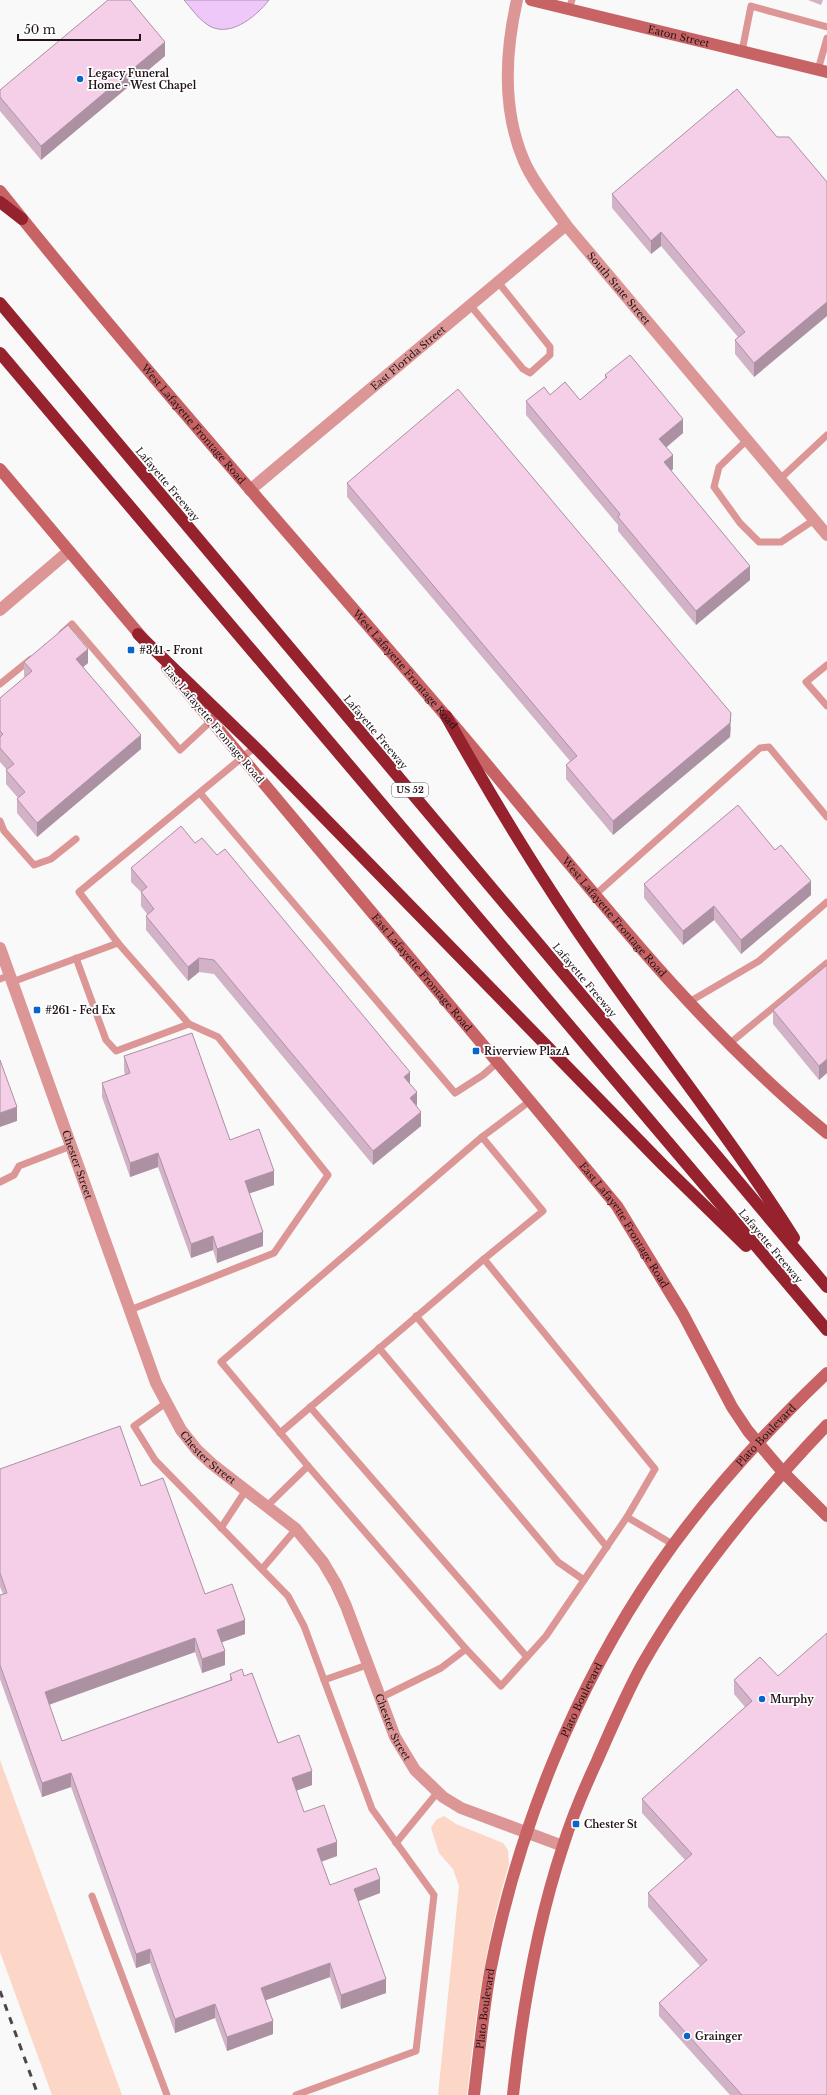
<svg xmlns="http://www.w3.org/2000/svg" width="827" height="2095" font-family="'Libre Baskerville',serif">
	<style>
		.green { fill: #fcd6c7 }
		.water { fill: #eec8f9; stroke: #b192b6 }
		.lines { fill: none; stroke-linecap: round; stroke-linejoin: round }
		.lane { stroke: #dc9695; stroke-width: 7 }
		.street { stroke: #dc9695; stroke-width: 12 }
		.secondary { stroke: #c76364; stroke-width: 12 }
		.highway { stroke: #96222e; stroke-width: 12 }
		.rail { stroke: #504548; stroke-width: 3; stroke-dasharray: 7 7; stroke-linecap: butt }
		.wall { fill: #d2b2c7 }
		.shaded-wall { fill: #ab91a2 }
		.building { fill: #f4cfe7; stroke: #ab91a2 }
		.poi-dot { fill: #0965ce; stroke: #fff; stroke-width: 1.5 }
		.labels { text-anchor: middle; stroke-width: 3.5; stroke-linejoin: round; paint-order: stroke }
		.shield { fill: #fff; stroke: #645a5d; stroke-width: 1 }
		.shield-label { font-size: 9px; font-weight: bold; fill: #221418 }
		.street-label { font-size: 10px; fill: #221418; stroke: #fff }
		.poi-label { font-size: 10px; font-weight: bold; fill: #221418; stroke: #fff; text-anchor: start }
	</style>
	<rect width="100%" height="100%" fill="#f9f9f9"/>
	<!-- green -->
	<g class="green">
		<path d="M 0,1760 L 122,2095 L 52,2095 L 0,1952 Z"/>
		<path d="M 444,1816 L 456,1824 L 503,1843 L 508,1850 L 509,1864 C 486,1940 475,2017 467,2095 L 438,2095 L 459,1886 L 453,1869 L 439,1853 L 431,1828 L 436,1820 Z"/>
	</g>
	<!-- water -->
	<path class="water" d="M 184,0 L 269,0 C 256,17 227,41 205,23 C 197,17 191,8 184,0 Z"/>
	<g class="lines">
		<!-- lane -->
		<g class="lane">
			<path d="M 569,9 L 572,0"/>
			<path d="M 742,51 L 751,6 L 827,27"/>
			<path d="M 818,70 L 827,38"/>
			<path d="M 470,305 L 523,369 L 530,373 L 550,355 L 550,347 L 498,282"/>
			<path d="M 747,440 L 719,467 L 714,487 L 740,523 L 759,542 L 781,542 L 814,520"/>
			<path d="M 780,479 L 827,435"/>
			<path d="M 62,633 L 72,624 L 180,750 L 211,721"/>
			<path d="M 827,665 L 806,682 L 827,706"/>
			<path d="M 0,684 L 31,659"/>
			<path d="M 200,793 L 455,1093 L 483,1075 L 498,1062"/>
			<path d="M 0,821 L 4,831 L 34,865 L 51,859 L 76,839"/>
			<path d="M 596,894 L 760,748 L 769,747 L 827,817"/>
			<path d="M 118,943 L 189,1024 L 218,1037 L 328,1175 L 274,1253 L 130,1310"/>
			<path d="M 76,958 L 106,1040 L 116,1051 L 189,1024"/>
			<path d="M 0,979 L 10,975"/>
			<path d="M 12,982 L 118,943 L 79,892 L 255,747"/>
			<path d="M 689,1002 L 759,961 L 827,902"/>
			<path d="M 729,1044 L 827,963"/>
			<path d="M 482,1137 L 530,1101"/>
			<path d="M 0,1182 L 14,1175 L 19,1166 L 71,1146"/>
			<path d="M 416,1316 L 607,1547"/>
			<path d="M 379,1348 L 558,1562 L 584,1580"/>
			<path d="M 166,1403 L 134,1426 L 155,1460 L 288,1596 L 304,1626 L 372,1809 L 434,1895 L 416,2051 L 296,2095"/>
			<path d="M 310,1407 L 527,1657"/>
			<path d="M 280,1433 L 484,1259"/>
			<path d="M 308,1466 L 221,1362 L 482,1137 L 543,1211 L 484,1259 L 655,1469 L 627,1517 L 674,1545"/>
			<path d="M 267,1506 L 308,1466 L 466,1649"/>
			<path d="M 221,1528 L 246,1490"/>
			<path d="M 262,1569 L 296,1529"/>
			<path d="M 324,1680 L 367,1665"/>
			<path d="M 380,1698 L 441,1668 L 466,1649 L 501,1686 L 546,1636 L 627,1517"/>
			<path d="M 396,1843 L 437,1793"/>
			<path d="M 92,1896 L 167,2095"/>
		</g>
		<!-- street -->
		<g class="street">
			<path id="s1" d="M 517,0 C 505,53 502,110 524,161 C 534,184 552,205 566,225 L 827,535"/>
			<path id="s2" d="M 250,490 L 566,225"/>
			<path d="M 0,610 L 69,551"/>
			<path id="s3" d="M 0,948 L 156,1383 L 181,1430 L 197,1450 L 212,1464 L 296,1529 L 323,1562 L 336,1584 L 346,1606 L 395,1737 L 415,1770 L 443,1797 L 461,1808 L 563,1846"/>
		</g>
		<!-- secondary -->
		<g class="secondary">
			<path id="s4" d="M 531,0 L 827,72"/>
			<path id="s5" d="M 0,191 C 143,370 296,541 445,715 C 568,858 680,1013 827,1133"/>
			<path d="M 0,469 L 145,641"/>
			<path id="s6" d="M 167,668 L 530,1101 L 617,1206 L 683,1314 L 732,1407 L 748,1431 L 782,1471 L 827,1516"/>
			<path id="s7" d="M 474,2095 C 479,2054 483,2013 490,1972 C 517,1832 575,1687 656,1569 C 705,1497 764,1433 827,1373"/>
			<path d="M 513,2095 C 522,2011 536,1927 563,1846 C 572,1817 584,1789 597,1761 C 611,1729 625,1696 642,1665 C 691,1579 759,1496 827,1425"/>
		</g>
		<!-- highway -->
		<g class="highway">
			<path d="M 0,202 L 22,219"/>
			<path d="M 0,303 L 827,1287"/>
			<path d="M 0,353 L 827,1330"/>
			<path d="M 138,634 L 260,752 L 663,1165 L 746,1246"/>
			<path d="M 446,716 C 493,800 543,883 599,962 C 664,1055 734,1143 794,1238"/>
		</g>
		<!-- rail -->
		<path class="rail" d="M 0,1991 L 38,2095"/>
	</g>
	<!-- wall -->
	<g class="wall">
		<path d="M 808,0 L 823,0 L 821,5 Z"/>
		<path d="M 165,56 L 41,160 L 0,111 L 0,90 Z"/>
		<path d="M 777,137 L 827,182 L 827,316 L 754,377 L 735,354 L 735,340 L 738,337 L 661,246 L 651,254 L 612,208 L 612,194 Z"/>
		<path d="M 605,375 L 683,433 L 666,448 L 673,469 L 671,471 L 750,580 L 696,625 L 618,531 L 618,525 L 526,415 L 526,401 L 550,395 L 580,400 L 605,379 Z"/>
		<path d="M 347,483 L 731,727 L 730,737 L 613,835 L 566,779 L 566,765 L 570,761 L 347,497 Z"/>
		<path d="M 24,662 L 88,663 L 83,667 L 141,749 L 37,837 L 17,813 L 17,799 L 18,798 L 6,784 L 6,770 L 7,770 L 0,762 L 0,698 L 25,677 L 24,676 Z"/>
		<path d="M 195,843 L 217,855 L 410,1084 L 421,1126 L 373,1165 L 214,974 L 199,972 L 188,981 L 146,930 L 146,916 L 147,914 L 141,906 L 141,892 L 131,882 L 131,868 Z"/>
		<path d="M 644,884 L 811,895 L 741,954 L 714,920 L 683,945 L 644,898 Z"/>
		<path d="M 827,965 L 827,1073 L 819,1080 L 773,1024 L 773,1010 Z"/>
		<path d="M 124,1056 L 230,1140 L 274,1185 L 249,1193 L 263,1246 L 217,1263 L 213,1250 L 191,1258 L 158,1167 L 130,1177 L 102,1097 L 102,1083 L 125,1075 L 124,1070 Z"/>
		<path d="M 0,1469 L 141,1486 L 205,1594 L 245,1634 L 222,1642 L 225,1665 L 202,1673 L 195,1652 L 49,1705 L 62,1741 L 230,1680 L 230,1674 L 244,1676 L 278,1743 L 312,1785 L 296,1791 L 304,1812 L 337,1856 L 321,1862 L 330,1885 L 380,1893 L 358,1901 L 386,1993 L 341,2009 L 330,1977 L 266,2000 L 273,2034 L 227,2051 L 215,2018 L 175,2033 L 150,1963 L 136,1968 L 71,1787 L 42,1797 L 0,1679 L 0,1595 L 3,1594 L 0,1587 Z"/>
		<path d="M 760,1657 L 827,2095 L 730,2095 L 659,2016 L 659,2003 L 700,1966 L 648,1907 L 648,1893 L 685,1860 L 642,1813 L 642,1799 L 745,1707 L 734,1694 L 734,1680 Z"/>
	</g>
	<!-- shaded-wall -->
	<g class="shaded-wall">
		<path d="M 165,42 L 165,56 L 41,160 L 41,146 Z"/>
		<path d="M 661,232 L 661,246 L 651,254 L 651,241 Z"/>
		<path d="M 827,302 L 827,316 L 754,377 L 754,363 Z"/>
		<path d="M 683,419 L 683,433 L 659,453 L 659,439 Z"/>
		<path d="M 673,455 L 673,469 L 664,476 L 664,462 Z"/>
		<path d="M 750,566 L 750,580 L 696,625 L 696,611 Z"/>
		<path d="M 88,649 L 88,663 L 76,673 L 76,659 Z"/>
		<path d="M 731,713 L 730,737 L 613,835 L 613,821 Z"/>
		<path d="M 141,735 L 141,749 L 37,837 L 37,823 Z"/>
		<path d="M 811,881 L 811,895 L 741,954 L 741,940 Z"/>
		<path d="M 714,906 L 714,920 L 683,945 L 683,931 Z"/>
		<path d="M 199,958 L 199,972 L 188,981 L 188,967 Z"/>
		<path d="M 827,1059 L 827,1073 L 819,1080 L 819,1066 Z"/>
		<path d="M 410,1072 L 410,1086 L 404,1077 Z"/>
		<path d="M 417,1092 L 417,1106 L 410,1098 Z"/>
		<path d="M 17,1107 L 17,1121 L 0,1127 L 0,1113 Z"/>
		<path d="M 421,1112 L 421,1126 L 373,1165 L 373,1151 Z"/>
		<path d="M 158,1153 L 158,1167 L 130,1177 L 130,1163 Z"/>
		<path d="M 274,1171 L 274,1185 L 245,1195 L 245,1181 Z"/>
		<path d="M 263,1232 L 263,1246 L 217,1263 L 217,1249 Z"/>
		<path d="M 213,1236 L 213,1250 L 191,1258 L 191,1244 Z"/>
		<path d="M 245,1620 L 245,1634 L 217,1644 L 217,1630 Z"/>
		<path d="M 195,1638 L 195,1652 L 45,1706 L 45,1692 Z"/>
		<path d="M 225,1651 L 225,1665 L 202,1673 L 202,1659 Z"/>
		<path d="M 312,1771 L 312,1785 L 292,1792 L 292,1778 Z"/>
		<path d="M 71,1773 L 71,1787 L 42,1797 L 42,1783 Z"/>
		<path d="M 337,1842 L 337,1856 L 317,1863 L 317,1849 Z"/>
		<path d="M 380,1879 L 380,1893 L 354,1903 L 354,1889 Z"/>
		<path d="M 150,1949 L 150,1963 L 136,1968 L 136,1954 Z"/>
		<path d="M 330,1963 L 330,1977 L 261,2002 L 261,1988 Z"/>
		<path d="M 386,1979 L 386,1993 L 341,2009 L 341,1995 Z"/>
		<path d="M 215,2004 L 215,2018 L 175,2033 L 175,2019 Z"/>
		<path d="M 273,2021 L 273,2034 L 227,2051 L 227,2037 Z"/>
	</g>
	<!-- building -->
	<g class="building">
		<path d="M 108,0 L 130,0 L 165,42 L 41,146 L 0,97 L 0,90 Z"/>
		<path d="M 737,89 L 777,137 L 789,137 L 827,182 L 827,302 L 754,363 L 735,340 L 745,332 L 661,232 L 651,241 L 612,194 Z"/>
		<path d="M 630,355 L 683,419 L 659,439 L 673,455 L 664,462 L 750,566 L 696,611 L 618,517 L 620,514 L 526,401 L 544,387 L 550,395 L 565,382 L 580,400 L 607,377 L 605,375 Z"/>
		<path d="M 458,389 L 731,713 L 730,723 L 613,821 L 566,765 L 577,756 L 347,483 Z"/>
		<path d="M 68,625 L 88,649 L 76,659 L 141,735 L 37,823 L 17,799 L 25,792 L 6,770 L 14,764 L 0,748 L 0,737 L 3,734 L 0,731 L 0,698 L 32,671 L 24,662 Z"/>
		<path d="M 738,805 L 775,850 L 781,845 L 811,881 L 741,940 L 714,906 L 683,931 L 644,884 Z"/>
		<path d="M 181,826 L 195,843 L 202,838 L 217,855 L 225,849 L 410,1072 L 404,1077 L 417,1092 L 410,1098 L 421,1112 L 373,1151 L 214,960 L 199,958 L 188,967 L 146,916 L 154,909 L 141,892 L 147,887 L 131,868 Z"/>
		<path d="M 827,965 L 827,1059 L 819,1066 L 773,1010 Z"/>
		<path d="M 192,1033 L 230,1140 L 259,1129 L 274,1171 L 245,1181 L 263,1232 L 217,1249 L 213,1236 L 191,1244 L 158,1153 L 130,1163 L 102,1083 L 130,1073 L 124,1056 Z"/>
		<path d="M 0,1060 L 17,1107 L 0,1113 Z"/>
		<path d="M 120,1426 L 141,1486 L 163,1478 L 205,1594 L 232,1584 L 245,1620 L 217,1630 L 225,1651 L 202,1659 L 195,1638 L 45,1692 L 62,1741 L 232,1680 L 230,1674 L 242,1669 L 244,1676 L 252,1673 L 278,1743 L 299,1735 L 312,1771 L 292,1778 L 304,1812 L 324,1805 L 337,1842 L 317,1849 L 330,1885 L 376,1868 L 380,1879 L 354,1889 L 386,1979 L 341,1995 L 330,1963 L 261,1988 L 273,2021 L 227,2037 L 215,2004 L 175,2019 L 150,1949 L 136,1954 L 71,1773 L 42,1783 L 0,1665 L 0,1595 L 7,1593 L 0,1573 L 0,1469 Z"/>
		<path d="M 827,1633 L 827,2095 L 742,2095 L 659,2003 L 707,1960 L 648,1893 L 692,1854 L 642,1799 L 752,1701 L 734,1680 L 760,1657 L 778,1676 Z"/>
	</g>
	<!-- markers -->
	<g class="poi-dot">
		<circle cx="80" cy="79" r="4"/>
		<rect x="127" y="646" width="8" height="8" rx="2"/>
		<rect x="33" y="1006" width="8" height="8" rx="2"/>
		<rect x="472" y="1047" width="8" height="8" rx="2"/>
		<circle cx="762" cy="1699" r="4"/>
		<rect x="572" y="1820" width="8" height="8" rx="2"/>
		<circle cx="687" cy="2036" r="4"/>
	</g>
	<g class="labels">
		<!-- shield labels -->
		<rect class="shield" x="392" y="783" width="36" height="14" rx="3"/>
		<g class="shield-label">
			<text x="410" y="793">US 52</text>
		</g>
		<!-- street labels -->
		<g class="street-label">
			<text dy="4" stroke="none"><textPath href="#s4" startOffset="152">Eaton Street</textPath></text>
			<text dy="4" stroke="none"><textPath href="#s1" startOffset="323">South State Street</textPath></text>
			<text dy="4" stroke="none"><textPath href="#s2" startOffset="206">East Florida Street</textPath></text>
			<text dy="4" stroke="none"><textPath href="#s5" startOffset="303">West Lafayette Frontage Road</textPath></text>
			<text transform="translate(168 484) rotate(50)" y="4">Lafayette Freeway</text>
			<text dy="4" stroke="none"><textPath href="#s5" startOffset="627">West Lafayette Frontage Road</textPath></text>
			<text transform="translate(214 724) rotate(50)" y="4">East Lafayette Frontage Road</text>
			<text transform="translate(376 732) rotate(50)" y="4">Lafayette Freeway</text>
			<text dy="4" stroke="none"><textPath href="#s5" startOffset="951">West Lafayette Frontage Road</textPath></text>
			<text dy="4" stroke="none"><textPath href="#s6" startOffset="397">East Lafayette Frontage Road</textPath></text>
			<text transform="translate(585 980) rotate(50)" y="4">Lafayette Freeway</text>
			<text dy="4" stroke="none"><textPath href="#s3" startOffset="230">Chester Street</textPath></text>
			<text dy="4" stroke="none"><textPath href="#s6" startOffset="721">East Lafayette Frontage Road</textPath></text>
			<text transform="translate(771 1246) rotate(50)" y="4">Lafayette Freeway</text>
			<text dy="4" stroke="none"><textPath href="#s7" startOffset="736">Plato Boulevard</textPath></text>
			<text dy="4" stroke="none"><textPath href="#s3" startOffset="554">Chester Street</textPath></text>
			<text dy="4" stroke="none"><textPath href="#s7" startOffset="412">Plato Boulevard</textPath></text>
			<text dy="4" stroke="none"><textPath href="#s3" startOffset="890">Chester Street</textPath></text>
			<text dy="4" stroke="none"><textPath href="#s7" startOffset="87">Plato Boulevard</textPath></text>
		</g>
		<!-- poi labels -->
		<g class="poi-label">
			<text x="88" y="77">Legacy Funeral<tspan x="88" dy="12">Home - West Chapel</tspan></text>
			<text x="139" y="654">#341 - Front</text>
			<text x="45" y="1014">#261 - Fed Ex</text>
			<text x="484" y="1055">Riverview PlazA</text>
			<text x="770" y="1703">Murphy</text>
			<text x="584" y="1828">Chester St</text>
			<text x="695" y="2040">Grainger</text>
		</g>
	</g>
	<!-- scale -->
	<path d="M18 34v6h122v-6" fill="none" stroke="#221418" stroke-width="2"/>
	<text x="24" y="34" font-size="12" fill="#221418" stroke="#ffffff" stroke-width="3" paint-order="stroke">50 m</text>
</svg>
